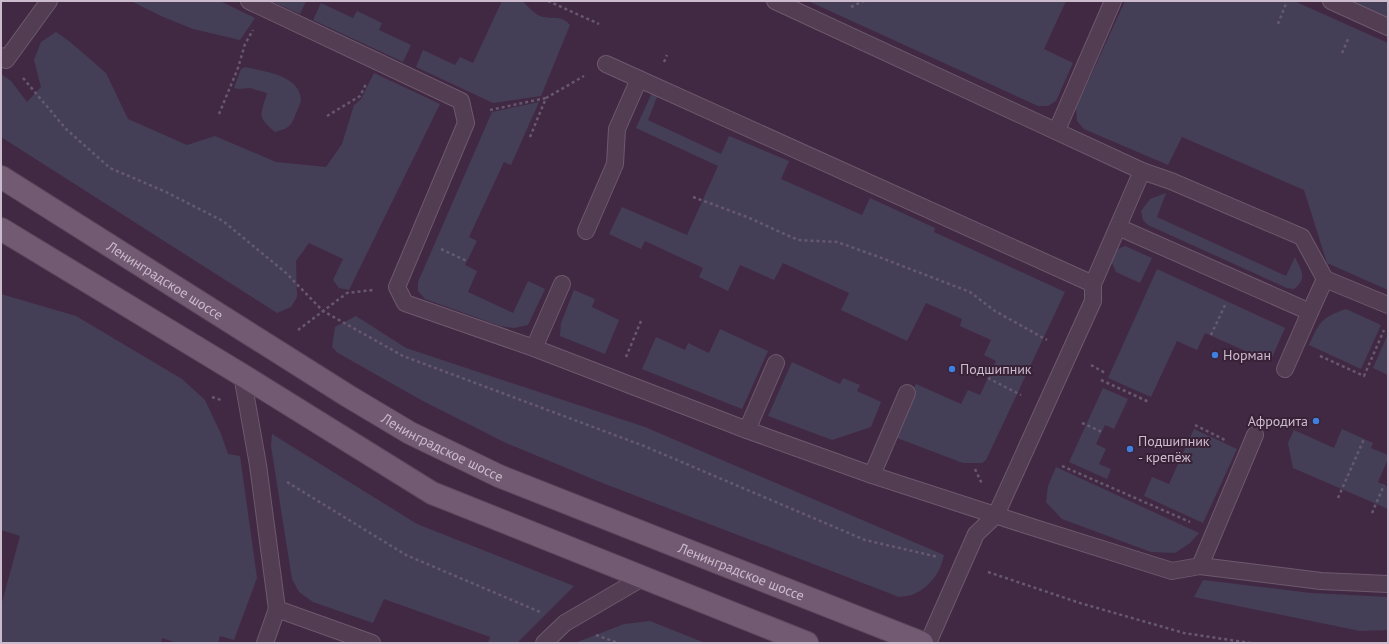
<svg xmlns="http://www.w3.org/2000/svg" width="1389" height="644" font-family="'PT Sans',sans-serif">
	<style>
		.green { fill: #453e57 }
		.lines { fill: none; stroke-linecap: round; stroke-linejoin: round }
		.lane-casing { stroke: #6d596d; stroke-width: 18 }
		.primary-casing { stroke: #5c475c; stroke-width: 24 }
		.path { stroke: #66596f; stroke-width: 2.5; stroke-dasharray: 3 3; stroke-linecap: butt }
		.lane { stroke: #523d52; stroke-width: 16 }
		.primary { stroke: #725b72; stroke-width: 22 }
		.shop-dot { fill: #3f7fe0; stroke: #382238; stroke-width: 1.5 }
		.labels { text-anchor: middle; stroke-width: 4; stroke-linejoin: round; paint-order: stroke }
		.street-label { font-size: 14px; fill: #cbc; stroke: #382238 }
		.poi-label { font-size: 14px; fill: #cbc; stroke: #382238; text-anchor: start }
	</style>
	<rect width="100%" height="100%" fill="#422943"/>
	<!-- green -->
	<g class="green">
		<path d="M 131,1 L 220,1 L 255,18 L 240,40 L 193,29 L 161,16 Z"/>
		<path d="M 271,1 L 306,1 L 300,14 Z"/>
		<path d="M 502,1 L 522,1 C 527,5 533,13 540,16 C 550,20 561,14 570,25 L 541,96 L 493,103 L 416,67 L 423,50 L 455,65 L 460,57 L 473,63 Z"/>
		<path d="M 808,1 L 1066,1 L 1044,49 L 1073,63 L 1056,101 L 1048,106 L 1038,106 Z"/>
		<path d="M 1125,1 L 1294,1 L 1388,43 L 1388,290 L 1327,263 L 1304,190 L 1182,137 L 1168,165 L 1084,129 L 1077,121 L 1076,108 Z"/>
		<path d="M 1352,1 L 1388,1 L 1388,18 L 1351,1 Z"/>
		<path d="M 321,3 L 353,18 L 357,11 L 382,23 L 379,30 L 411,45 L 403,62 L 313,20 Z"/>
		<path d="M 56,32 L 69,41 L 106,73 L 128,119 L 187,145 L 215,136 L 276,162 L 326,167 L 342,144 L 354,105 L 361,99 L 374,73 L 440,104 L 349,290 L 339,288 L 333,280 L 343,259 L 309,243 L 296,261 L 297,297 L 291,307 L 277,313 L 1,137 L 1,74 L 11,81 L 27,102 L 41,87 L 34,60 L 41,42 Z"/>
		<path d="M 245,67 C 264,72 298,74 301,99 C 301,103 298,109 296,113 C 291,127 289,128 275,132 C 256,116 261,115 267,93 L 250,88 L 238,89 L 234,88 L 241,69 Z"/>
		<path d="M 655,94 L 657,97 L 648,120 L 721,154 L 729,136 L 789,161 L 781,179 L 862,215 L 870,198 L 935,228 L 934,232 L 1065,292 L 986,460 L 982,463 L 963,463 L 897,438 L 897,426 L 916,384 L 961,404 L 968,390 L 980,395 L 996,361 L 984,355 L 991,340 L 960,326 L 962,319 L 926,303 L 907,341 L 841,310 L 849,293 L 783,263 L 774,280 L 740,265 L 728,291 L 699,277 L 703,268 L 645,241 L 641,249 L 609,234 L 622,207 L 687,235 L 718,166 L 636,128 L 651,95 Z"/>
		<path d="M 539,102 L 511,165 L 504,162 L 469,237 L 477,241 L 465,265 L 477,271 L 468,292 L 513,313 L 528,281 L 545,289 L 528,325 L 514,328 L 500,326 L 425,299 L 418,291 L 418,282 L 492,112 Z"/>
		<path d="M 1166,193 L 1157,217 L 1286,276 L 1295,257 C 1301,270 1308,278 1294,289 L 1287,288 L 1148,225 L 1143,220 L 1141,211 L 1150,199 Z"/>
		<path d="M 1125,246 L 1152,258 L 1140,283 L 1116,272 L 1112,263 L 1112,255 L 1118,249 Z"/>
		<path d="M 1157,269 L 1285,328 L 1270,362 L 1205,333 L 1197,350 L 1177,341 L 1151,397 L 1108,378 Z"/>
		<path d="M 574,290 L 595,299 L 592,307 L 619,320 L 605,354 L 560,336 L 561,323 Z"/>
		<path d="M 1,294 L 76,316 L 182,379 L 205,400 L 221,434 L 228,454 L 240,456 L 257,578 L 234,640 L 220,636 L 218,643 L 177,643 L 162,638 L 161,643 L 1,643 L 1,606 L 20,536 L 1,530 Z"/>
		<path d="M 1346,309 L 1381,325 L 1361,369 L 1309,345 C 1320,321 1321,318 1346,309 Z"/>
		<path d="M 356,316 L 406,348 L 645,427 L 944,555 C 941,572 930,587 914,594 C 910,596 904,596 899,597 L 600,482 L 504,442 L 421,400 L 338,353 L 332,347 L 335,327 Z"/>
		<path d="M 720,329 L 768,351 L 742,409 L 642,369 L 656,337 L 685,350 L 688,343 L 709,353 Z"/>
		<path d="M 1388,334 L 1388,375 L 1373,368 Z"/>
		<path d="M 792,362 L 840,384 L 843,378 L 860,385 L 857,391 L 881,402 L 871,427 L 832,440 L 768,416 Z"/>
		<path d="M 1103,388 L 1128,399 L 1114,429 L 1105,425 L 1096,444 L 1106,449 L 1099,464 L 1111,469 L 1107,479 L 1069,462 Z"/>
		<path d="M 1194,429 L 1237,449 L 1203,523 L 1144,496 L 1152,477 L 1169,484 Z"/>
		<path d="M 1342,429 L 1373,443 L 1371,448 L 1388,455 L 1388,459 L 1378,482 L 1388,487 L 1388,509 L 1293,468 L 1288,443 L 1294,430 L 1334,448 Z"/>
		<path d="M 272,434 L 417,524 L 574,586 L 517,643 L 488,643 L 490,637 L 384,599 L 373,623 L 313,602 L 299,592 L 292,579 L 271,446 Z"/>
		<path d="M 1056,467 L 1199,533 L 1190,543 L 1175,553 L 1151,552 L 1062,519 L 1046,502 L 1048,486 Z"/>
		<path d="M 1203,580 L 1311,593 L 1388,597 L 1388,630 L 1360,631 L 1194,597 Z"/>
		<path d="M 650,621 L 705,643 L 575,643 L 624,624 Z"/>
	</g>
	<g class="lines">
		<!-- lane casing -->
		<g class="lane-casing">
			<g id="lane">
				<path d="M 249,1 L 461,101 L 466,123 L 397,287 L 405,303 L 534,348 L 747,430 L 872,475 L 1032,527 L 1172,571 L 1200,566 L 1321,581 L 1388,584"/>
				<path d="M 775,1 L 1142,171 L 1093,284 L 1093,301 L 996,515 L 976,534 L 928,643"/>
				<path d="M 1331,1 L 1388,27"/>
				<path d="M 1,56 L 6,60 L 49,1"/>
				<path d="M 606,64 L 1093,284"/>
				<path d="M 1057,130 L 1113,1"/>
				<path d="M 1142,171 L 1171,181 L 1302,237 L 1325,279 L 1388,305"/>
				<path d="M 1118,227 L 1310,312 L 1325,279"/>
				<path d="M 586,231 L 615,164 L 617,129 L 639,79"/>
				<path d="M 534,348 L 562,284"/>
				<path d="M 1285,369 L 1310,312"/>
				<path d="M 242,375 L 258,465 L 277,609 L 372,643"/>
				<path d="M 747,430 L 776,363"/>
				<path d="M 872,475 L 907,393"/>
				<path d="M 1200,566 L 1255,435"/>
				<path d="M 265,643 L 277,609"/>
				<path d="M 544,643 L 565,623 L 642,578"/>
			</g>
		</g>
		<!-- primary casing -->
		<g class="primary-casing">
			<g id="primary">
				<path id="s1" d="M 1,177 L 348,396 L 410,433 L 499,476 L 922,643"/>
				<path d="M 1,229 L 242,375 L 432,493 L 807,643"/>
			</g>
		</g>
		<!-- path -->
		<g class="path">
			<path d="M 548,1 L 599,24"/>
			<path d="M 851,7 L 864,1"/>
			<path d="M 1278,24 L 1287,1"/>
			<path d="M 1342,53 L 1349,37"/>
			<path d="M 664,62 L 667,55"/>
			<path d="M 23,78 L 66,129 L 110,168 L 166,192 L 223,221 L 286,273 L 323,311 L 403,356 L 644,446 L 865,540 L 938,557"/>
			<path d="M 490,110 L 546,98"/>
			<path d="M 219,114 L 238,68 L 245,44 L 253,30"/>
			<path d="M 327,116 L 360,96 L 366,84"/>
			<path d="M 530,137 L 546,98 L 584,76"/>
			<path d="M 693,197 L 747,217 L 798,240 L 837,242 L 879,257 L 970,292 L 995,311 L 1047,340"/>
			<path d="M 441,249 L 467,261"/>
			<path d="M 298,330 L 347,293 L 373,290"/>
			<path d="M 1211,335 L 1226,303"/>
			<path d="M 1320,356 L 1364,376 L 1384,330"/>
			<path d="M 626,357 L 641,321"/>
			<path d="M 1091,365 L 1105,373"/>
			<path d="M 988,378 L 1021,395"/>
			<path d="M 1101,380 L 1149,402"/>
			<path d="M 212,397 L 221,400"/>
			<path d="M 1082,423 L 1102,432"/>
			<path d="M 1195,425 L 1225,440"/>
			<path d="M 1062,466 L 1190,522"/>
			<path d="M 975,469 L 982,484"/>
			<path d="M 287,482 L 406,555 L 540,612"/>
			<path d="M 1338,498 L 1364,439"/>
			<path d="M 1372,513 L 1384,485"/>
			<path d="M 988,572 L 1080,603 L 1184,633 L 1250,643"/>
			<path d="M 596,635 L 618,643"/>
		</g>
		<!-- lane -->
		<use href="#lane" class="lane"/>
		<!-- primary -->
		<use href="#primary" class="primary"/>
	</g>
	<!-- markers -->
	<g class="shop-dot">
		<circle cx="1215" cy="355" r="4"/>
		<circle cx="952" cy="369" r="4"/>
		<circle cx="1316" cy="421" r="4"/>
		<circle cx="1130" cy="449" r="4"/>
	</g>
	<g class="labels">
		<!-- street labels -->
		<g class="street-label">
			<text dy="5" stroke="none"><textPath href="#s1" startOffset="194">Ленинградское шоссе</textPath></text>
			<text dy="5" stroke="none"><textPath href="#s1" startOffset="518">Ленинградское шоссе</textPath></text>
			<text dy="5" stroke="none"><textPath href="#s1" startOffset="842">Ленинградское шоссе</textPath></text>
		</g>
		<!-- poi labels -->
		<g class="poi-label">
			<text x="1223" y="360">Норман</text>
			<text x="960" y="374">Подшипник</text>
			<text x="1308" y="426" text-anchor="end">Афродита</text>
			<text x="1138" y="446">Подшипник<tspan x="1138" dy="16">- крепёж</tspan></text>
		</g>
	</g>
	<!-- border -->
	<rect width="1389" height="644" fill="none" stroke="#ccbbcc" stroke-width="4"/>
</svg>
